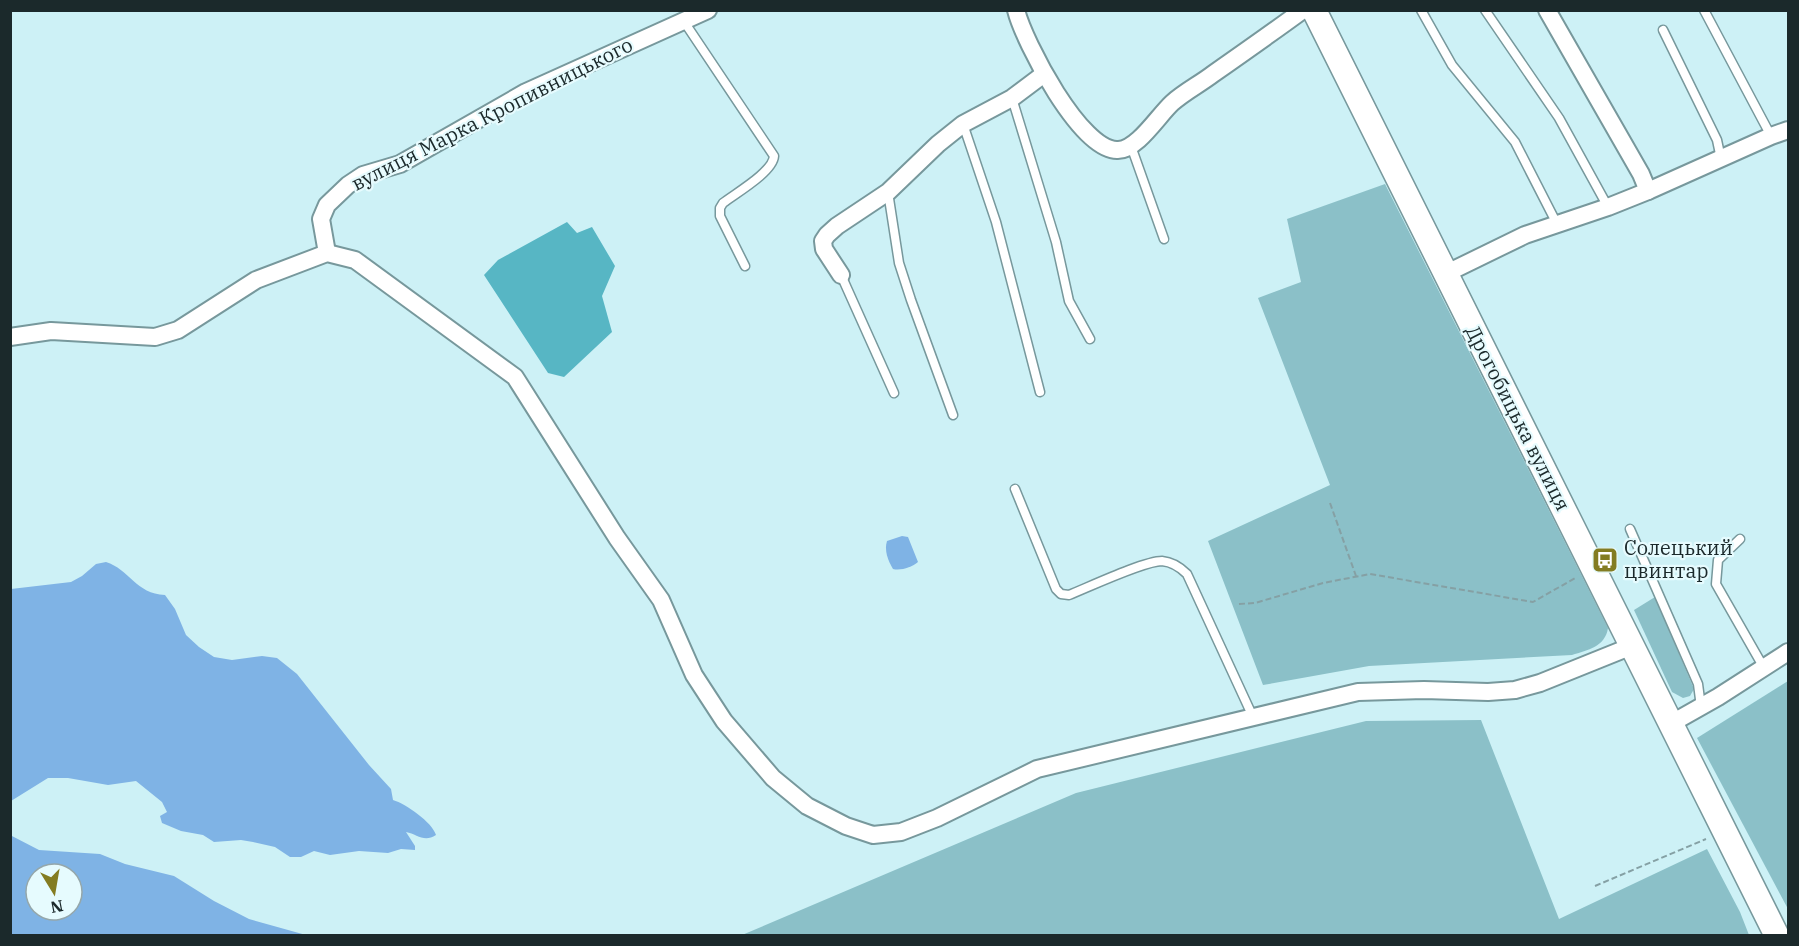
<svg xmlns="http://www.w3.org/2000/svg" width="1799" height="946" font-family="'IBM Plex Serif',serif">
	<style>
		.green { fill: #8bc0c8 }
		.forest { fill: #57b6c4 }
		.water { fill: #7fb3e5; fill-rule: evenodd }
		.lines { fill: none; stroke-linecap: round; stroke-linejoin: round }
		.lane-casing { stroke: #77989c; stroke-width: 11 }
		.street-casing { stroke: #77989c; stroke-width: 20 }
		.secondary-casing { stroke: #77989c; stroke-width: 27 }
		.path { stroke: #85a0a4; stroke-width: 2; stroke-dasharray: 6 3; stroke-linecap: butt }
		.lane { stroke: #fff; stroke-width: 8 }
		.street { stroke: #fff; stroke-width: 16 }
		.secondary { stroke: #fff; stroke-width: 24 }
		.labels { text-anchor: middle; stroke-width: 4.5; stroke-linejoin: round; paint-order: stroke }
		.street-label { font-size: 20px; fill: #1b292b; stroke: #e6fbfe }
		.poi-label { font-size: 20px; fill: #1b292b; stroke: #e6fbfe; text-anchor: start }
	</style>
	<rect width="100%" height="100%" fill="#cdf1f6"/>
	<!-- green -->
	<g class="green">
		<path d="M 1385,184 L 1608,628 C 1605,647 1588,650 1572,655 L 1369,666 L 1263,685 L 1208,541 L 1330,485 L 1258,298 L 1301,282 L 1287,219 Z"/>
		<path d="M 1655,597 L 1694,689 L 1690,696 L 1683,698 L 1672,692 L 1634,610 Z"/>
		<path d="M 1788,681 L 1788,909 L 1697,738 Z"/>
		<path d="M 1481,720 L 1559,919 L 1707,849 L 1740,912 L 1749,935 L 742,935 L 1076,793 L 1366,721 Z"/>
	</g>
	<!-- forest -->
	<path class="forest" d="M 567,222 L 577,233 L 592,227 L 615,266 L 602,296 L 612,332 L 564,377 L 548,373 L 484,275 L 498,260 Z"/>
	<!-- water -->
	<g class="water">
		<path d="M 902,536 L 908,537 L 918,562 C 912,567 901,571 893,569 C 888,561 884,550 887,541 Z"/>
		<path d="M 106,562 C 129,569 136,594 165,595 L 175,609 L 186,635 L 199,647 L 214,657 L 232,660 L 262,656 L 277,658 L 297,674 L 369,765 L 391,789 L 393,800 C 406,804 432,822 436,835 C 424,843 417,834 406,832 L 415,846 L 415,850 L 401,849 L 388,853 L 359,851 L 330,855 L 314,851 L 301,857 L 290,857 L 275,847 L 253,842 L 241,840 L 214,842 L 203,835 L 181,831 L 162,823 L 160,816 L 167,812 L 162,802 L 136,781 L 108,785 L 68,778 L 48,778 L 11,801 L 11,589 L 71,582 L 82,576 L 96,564 Z"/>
		<path d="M 10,835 L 39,850 L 100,854 L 125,864 L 174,876 L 214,901 L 249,919 L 306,935 L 11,935 ZM 36,874 L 72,874 L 72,910 L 36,910 Z"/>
	</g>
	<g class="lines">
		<!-- lane casing -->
		<g class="lane-casing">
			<g id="lane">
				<path d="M 1421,10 L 1452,65 L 1515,142 L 1557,224"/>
				<path d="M 1485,10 L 1559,118 L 1608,207"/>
				<path d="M 1704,10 L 1771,136"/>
				<path d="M 683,20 L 774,156 C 773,172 736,193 723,203 L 720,208 L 720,216 L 745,266"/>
				<path d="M 1663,30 L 1717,140 L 1721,159"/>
				<path d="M 1012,98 L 1056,242 L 1069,301 L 1090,339"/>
				<path d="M 963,124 L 996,222 L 1040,392"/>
				<path d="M 1131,146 L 1164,239"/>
				<path d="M 888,192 L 899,263 L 911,300 L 953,415"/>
				<path d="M 841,275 L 894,393"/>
				<path d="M 1015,489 L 1056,589 L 1061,594 L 1069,595 C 1089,587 1144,561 1162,561 C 1173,562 1180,567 1187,574 L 1253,717"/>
				<path d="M 1630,529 L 1698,684 L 1701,707"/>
				<path d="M 1740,539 L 1718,560 L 1716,584 L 1764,668"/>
			</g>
		</g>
		<!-- street casing -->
		<g class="street-casing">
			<g id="street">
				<path d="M 1016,10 C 1024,42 1081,152 1118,150 C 1137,150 1158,116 1172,103 C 1184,92 1200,84 1213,74 C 1243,53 1273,32 1303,10"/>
				<path d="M 1547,10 L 1641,174 L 1648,191"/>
				<path d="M 327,253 L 321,219 L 327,205 L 348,185 L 363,175 L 400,164 L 526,92 L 708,10"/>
				<path d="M 1445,274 L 1525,235 L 1608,207 L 1648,191 L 1771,136 L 1788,130"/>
				<path d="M 841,275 L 824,249 L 823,241 L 827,235 L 837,226 L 888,192 L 938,144 L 963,124 L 1012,98 L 1044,74"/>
				<path d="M 10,337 L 51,331 L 155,337 L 178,330 L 256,280 L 327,253 L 355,260 L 515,377 L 617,538 L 661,600 L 694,675 L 724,721 L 773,778 L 807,806 L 846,826 L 873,835 L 901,832 L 937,818 L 1037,769 L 1358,692 L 1424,690 L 1488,692 L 1515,690 L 1540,683 L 1632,646"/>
				<path d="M 1672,723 L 1718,697 L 1788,652"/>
			</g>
		</g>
		<!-- secondary casing -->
		<g class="secondary-casing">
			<path id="secondary" d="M 1314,10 L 1777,936"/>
		</g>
		<!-- path -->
		<g class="path">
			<path d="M 1330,503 L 1356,576"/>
			<path d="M 1239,604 L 1255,603 L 1323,583 L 1370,574 L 1533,602 L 1577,577"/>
			<path d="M 1595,886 L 1706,839"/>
		</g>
		<!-- lane -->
		<use href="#lane" class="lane"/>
		<!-- street -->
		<use href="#street" class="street"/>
		<!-- secondary -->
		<use href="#secondary" class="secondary"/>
	</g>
	<!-- icons -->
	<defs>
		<g id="bus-square" transform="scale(1.35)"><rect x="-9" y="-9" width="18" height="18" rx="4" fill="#837c22" stroke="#e6fbfe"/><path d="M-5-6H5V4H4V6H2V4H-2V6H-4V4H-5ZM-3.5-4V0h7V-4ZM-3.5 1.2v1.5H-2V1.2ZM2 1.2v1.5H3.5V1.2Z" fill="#fff"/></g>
	</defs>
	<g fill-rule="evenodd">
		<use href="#bus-square" x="1605" y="560"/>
	</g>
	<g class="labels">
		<!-- street labels -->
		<g class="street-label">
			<text transform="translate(492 114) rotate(-27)" y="7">вулиця Марка Кропивницького</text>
			<text transform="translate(1518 418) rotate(63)" y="7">Дрогобицька вулиця</text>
		</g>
		<!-- poi labels -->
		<g class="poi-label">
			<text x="1624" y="555">Солецький<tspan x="1624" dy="23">цвинтар</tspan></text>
		</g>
	</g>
	<!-- border -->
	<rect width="1799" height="946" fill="none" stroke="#1b292b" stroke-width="24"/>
	<!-- north arrow -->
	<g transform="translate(54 892) rotate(169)"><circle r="28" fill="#e6fbfe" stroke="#95a7aa" stroke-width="1.5"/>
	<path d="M0-4.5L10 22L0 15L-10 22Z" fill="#837c22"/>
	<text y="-9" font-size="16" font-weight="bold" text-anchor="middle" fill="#1b292b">N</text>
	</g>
</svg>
